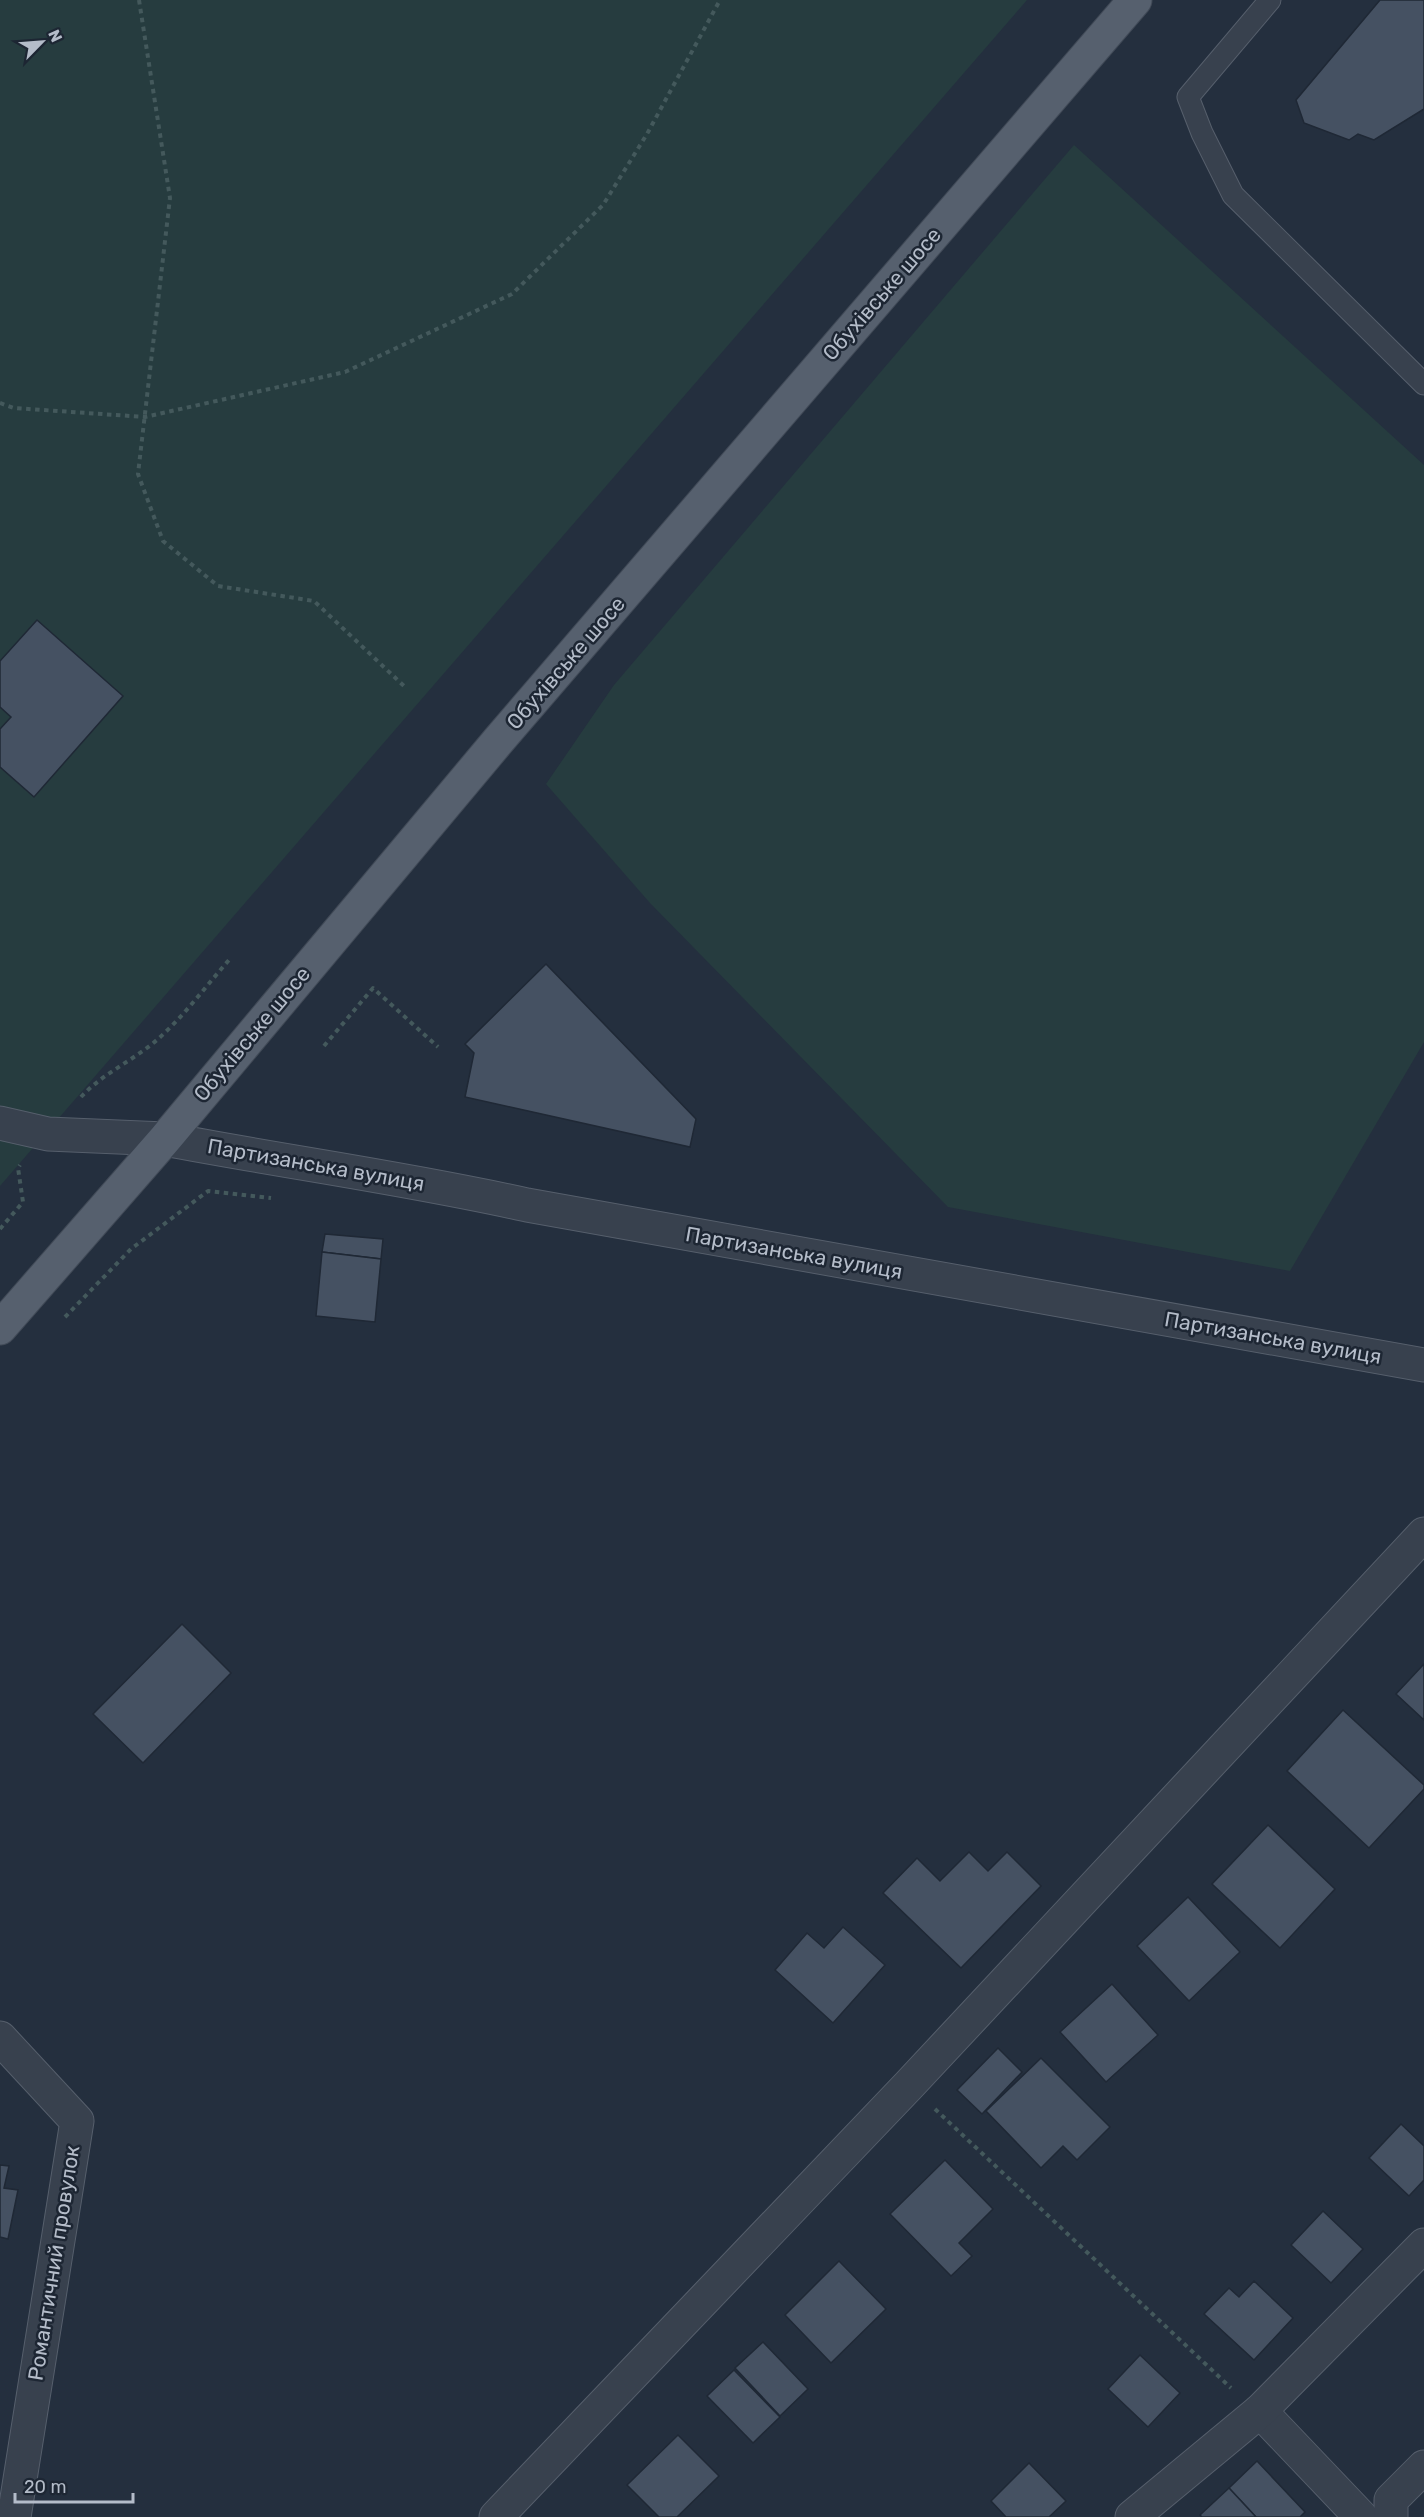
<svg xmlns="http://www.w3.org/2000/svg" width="1424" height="2517" font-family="Rubik,sans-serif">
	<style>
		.green { fill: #263c3f }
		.building { fill: #455162; stroke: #1f2835; stroke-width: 1.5 }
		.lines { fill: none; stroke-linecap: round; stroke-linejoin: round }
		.service-casing { stroke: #565f6c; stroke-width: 23 }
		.minor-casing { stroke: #565f6c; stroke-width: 35 }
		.tertiary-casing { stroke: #565f6c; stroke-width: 35 }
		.primary-casing { stroke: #414a57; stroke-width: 35 }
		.path { stroke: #44595c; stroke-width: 4; stroke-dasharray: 4.5 4.5; stroke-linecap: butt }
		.service { stroke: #38414e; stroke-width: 21 }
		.minor { stroke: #38414e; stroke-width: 33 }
		.tertiary { stroke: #38414e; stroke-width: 33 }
		.primary { stroke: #56606e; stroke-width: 33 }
		.labels { text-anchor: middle; stroke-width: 5; stroke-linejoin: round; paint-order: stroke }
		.street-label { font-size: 21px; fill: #b4bcc9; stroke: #1d2633 }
	</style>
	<rect width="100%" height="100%" fill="#242f3e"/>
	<!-- green -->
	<g class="green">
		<path d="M 0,0 L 1027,0 L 0,1186 Z"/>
		<path d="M 1074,145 L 1424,465 L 1424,1042 L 1290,1271 L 948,1207 L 650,903 L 546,784 L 614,685 Z"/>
	</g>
	<!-- building -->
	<g class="building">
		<path d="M 1380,0 L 1424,0 L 1424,109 L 1374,140 L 1358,134 L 1349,140 L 1304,123 L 1296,100 Z"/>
		<path d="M 37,620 L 123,696 L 34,797 L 0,767 L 0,729 L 11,717 L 0,707 L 0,661 Z"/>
		<path d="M 546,964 L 696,1119 L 690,1147 L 465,1097 L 474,1053 L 465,1044 Z"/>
		<path d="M 325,1234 L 383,1239 L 381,1259 L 322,1252 Z"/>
		<path d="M 322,1252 L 381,1259 L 375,1322 L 316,1316 Z"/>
		<path d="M 182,1624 L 231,1673 L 143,1763 L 93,1714 Z"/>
		<path d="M 1424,1664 L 1424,1720 L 1396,1694 Z"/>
		<path d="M 1343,1710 L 1424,1785 L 1424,1789 L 1369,1848 L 1287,1771 Z"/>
		<path d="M 1268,1825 L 1335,1889 L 1280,1948 L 1212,1884 Z"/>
		<path d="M 969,1852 L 988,1871 L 1007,1852 L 1041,1886 L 961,1968 L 883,1893 L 917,1858 L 940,1881 Z"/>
		<path d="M 1188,1897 L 1240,1952 L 1189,2001 L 1137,1946 Z"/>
		<path d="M 843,1927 L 885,1965 L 833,2023 L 775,1970 L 807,1933 L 824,1948 Z"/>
		<path d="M 1112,1984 L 1158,2035 L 1106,2082 L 1060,2032 Z"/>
		<path d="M 998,2048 L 1022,2072 L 982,2114 L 957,2090 Z"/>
		<path d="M 1041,2058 L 1110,2127 L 1077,2160 L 1063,2146 L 1041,2168 L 986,2111 Z"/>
		<path d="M 1401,2124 L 1424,2146 L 1424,2180 L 1409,2196 L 1369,2158 Z"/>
		<path d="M 945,2160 L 993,2209 L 959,2243 L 972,2256 L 951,2276 L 890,2214 Z"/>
		<path d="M 0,2165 L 9,2166 L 4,2188 L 18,2190 L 8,2239 L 0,2237 Z"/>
		<path d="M 1323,2211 L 1363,2249 L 1331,2283 L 1291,2245 Z"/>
		<path d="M 839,2261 L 886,2309 L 831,2363 L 785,2315 Z"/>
		<path d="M 1254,2281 L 1293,2318 L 1254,2360 L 1204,2314 L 1229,2288 L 1239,2297 Z"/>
		<path d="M 763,2342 L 808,2389 L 780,2416 L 735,2368 Z"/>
		<path d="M 1140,2355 L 1180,2393 L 1148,2427 L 1108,2389 Z"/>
		<path d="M 734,2370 L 780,2417 L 753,2443 L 707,2396 Z"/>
		<path d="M 678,2435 L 719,2476 L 677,2517 L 659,2517 L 627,2485 Z"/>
		<path d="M 1257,2461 L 1305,2512 L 1300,2517 L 1256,2517 L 1229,2488 Z"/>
		<path d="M 1029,2463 L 1066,2501 L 1049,2517 L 1006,2517 L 991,2501 Z"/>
		<path d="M 1229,2488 L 1256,2517 L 1202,2517 L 1200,2515 Z"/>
	</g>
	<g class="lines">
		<!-- service casing -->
		<g class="service-casing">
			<path id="service" d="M 1270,0 L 1188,97 L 1202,133 L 1233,195 L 1424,384"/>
		</g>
		<!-- minor casing -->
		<g class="minor-casing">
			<g id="minor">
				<path d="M 0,1123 L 48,1134 L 165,1139"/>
				<path d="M 0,2038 L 77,2121 L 14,2517"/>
				<path d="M 1260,2411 L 1361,2517"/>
				<path d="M 496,2517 L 909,2085 L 1424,1534"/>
				<path d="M 1132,2517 L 1260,2411 L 1424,2245"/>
				<path d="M 1391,2517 L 1391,2500 L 1424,2467"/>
			</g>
		</g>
		<!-- tertiary casing -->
		<g class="tertiary-casing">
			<path id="tertiary" d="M 165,1139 C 285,1162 407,1178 527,1205 L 1424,1365"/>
		</g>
		<!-- primary casing -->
		<g class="primary-casing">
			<path id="primary" d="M 0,1328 L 165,1139 L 498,741 L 1135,0"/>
		</g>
		<!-- path -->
		<g class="path">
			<path d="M 139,0 L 170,198 L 138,474 L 163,541 L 218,586 L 314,601 L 405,687"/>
			<path d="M 0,403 L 14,408 L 145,417 L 345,372 L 512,294 L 603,205 L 647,134 L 720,0"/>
			<path d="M 324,1046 L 373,988 L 438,1047"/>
			<path d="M 81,1097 C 103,1073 133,1061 158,1039 C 184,1016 206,986 229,960"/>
			<path d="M 0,1229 L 23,1202 L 18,1168 L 20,1165"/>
			<path d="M 65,1317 L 131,1249 L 208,1191 L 271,1198"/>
			<path d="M 935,2109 L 1231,2388"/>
		</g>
		<!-- service -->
		<use href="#service" class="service"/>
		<!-- minor -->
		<use href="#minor" class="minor"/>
		<!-- tertiary -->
		<use href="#tertiary" class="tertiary"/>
		<!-- primary -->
		<use href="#primary" class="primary"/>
	</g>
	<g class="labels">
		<!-- street labels -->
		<g class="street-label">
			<text transform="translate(882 294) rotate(-49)" y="7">Обухівське шосе</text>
			<text transform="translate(566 663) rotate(-49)" y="7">Обухівське шосе</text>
			<text transform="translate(252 1034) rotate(-50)" y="7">Обухівське шосе</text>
			<text transform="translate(316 1165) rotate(10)" y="7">Партизанська вулиця</text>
			<text transform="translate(794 1253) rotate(10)" y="7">Партизанська вулиця</text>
			<text transform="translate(1273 1338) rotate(10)" y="7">Партизанська вулиця</text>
			<text transform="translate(54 2263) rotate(-81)" y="7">Романтичний провулок</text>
		</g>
	</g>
	<!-- north arrow -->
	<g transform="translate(42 42) rotate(65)" stroke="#1d2633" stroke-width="4.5" paint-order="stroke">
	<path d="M0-4.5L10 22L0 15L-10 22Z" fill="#b4bcc9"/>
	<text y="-9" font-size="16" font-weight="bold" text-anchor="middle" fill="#b4bcc9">N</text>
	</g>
	<!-- scale -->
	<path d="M15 2493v9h118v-9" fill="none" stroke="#b4bcc9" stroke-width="3"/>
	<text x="24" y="2493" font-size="18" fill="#b4bcc9" stroke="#1d2633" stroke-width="4.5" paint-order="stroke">20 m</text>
</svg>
